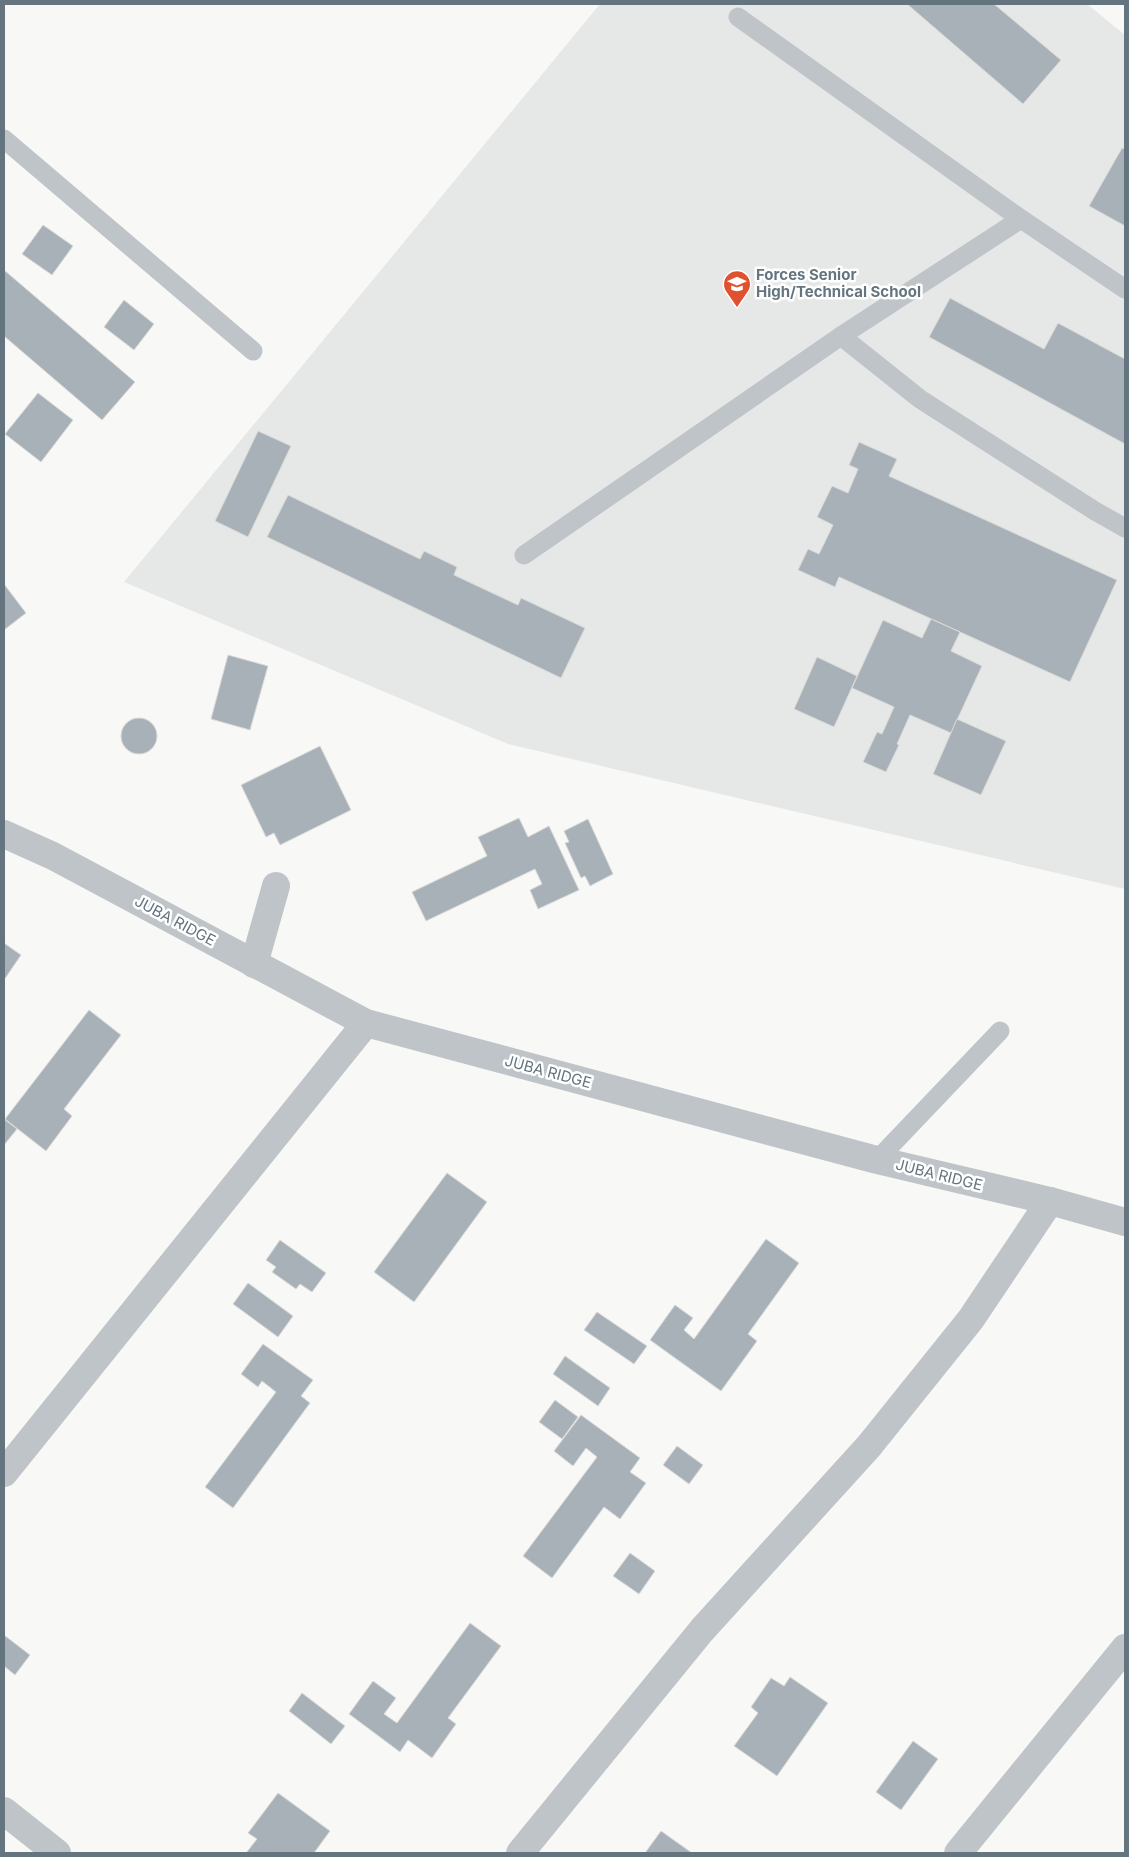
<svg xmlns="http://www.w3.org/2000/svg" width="1129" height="1857" font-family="Inter,sans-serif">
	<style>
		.built { fill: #e6e7e7 }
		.building { fill: #a8b1b7; stroke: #dadad8 }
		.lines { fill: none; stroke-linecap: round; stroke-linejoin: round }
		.service { stroke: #bfc4c8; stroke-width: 19 }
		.minor { stroke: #bfc4c8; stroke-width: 28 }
		.labels { text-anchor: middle; stroke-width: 5; stroke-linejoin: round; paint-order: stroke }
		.poi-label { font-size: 15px; font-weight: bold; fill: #647580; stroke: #fff; text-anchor: start }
		.street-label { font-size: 15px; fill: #647580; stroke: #fff }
	</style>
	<rect width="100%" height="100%" fill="#f8f8f6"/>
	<!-- built -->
	<path class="built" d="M 600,4 L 1087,4 L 1125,35 L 1125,889 L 508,744 L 124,582 Z"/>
	<!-- building -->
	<g class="building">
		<path d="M 907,4 L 994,4 L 1061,60 L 1023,104 Z"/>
		<path d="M 1122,148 L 1125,149 L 1125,226 L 1089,206 Z"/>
		<path d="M 43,225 L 73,246 L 52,275 L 22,254 Z"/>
		<path d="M 4,270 L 135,382 L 102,420 L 4,336 Z"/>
		<path d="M 950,298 L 1044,349 L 1058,323 L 1125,359 L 1125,444 L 929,337 Z"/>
		<path d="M 124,300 L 154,324 L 134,350 L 104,327 Z"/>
		<path d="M 38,393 L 73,420 L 41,462 L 5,434 Z"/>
		<path d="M 258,431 L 291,446 L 248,537 L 215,521 Z"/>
		<path d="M 859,442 L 897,459 L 889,476 L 1117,580 L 1070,682 L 839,577 L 835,587 L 798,570 L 808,549 L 819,554 L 833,525 L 817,517 L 832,486 L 848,493 L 858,469 L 849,465 Z"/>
		<path d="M 288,495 L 420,559 L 424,551 L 457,567 L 454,575 L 518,605 L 521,598 L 585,628 L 561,678 L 267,537 Z"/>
		<path d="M 4,584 L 26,613 L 4,630 Z"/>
		<path d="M 931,619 L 960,632 L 951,651 L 982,666 L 951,733 L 910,715 L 897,744 L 899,745 L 886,772 L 863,762 L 877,732 L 882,734 L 894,707 L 852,688 L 883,620 L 922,638 Z"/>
		<path d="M 228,655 L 268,666 L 250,730 L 211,719 Z"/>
		<path d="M 817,657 L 857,676 L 834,727 L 794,709 Z"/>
		<circle cx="139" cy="736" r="18"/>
		<path d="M 957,719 L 1006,741 L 981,795 L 933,774 Z"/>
		<path d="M 320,746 L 351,810 L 280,845 L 274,833 L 266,837 L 241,785 Z"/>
		<path d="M 519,818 L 528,837 L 549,826 L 579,890 L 538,909 L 530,890 L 542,884 L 535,869 L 426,921 L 412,892 L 487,856 L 478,837 Z"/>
		<path d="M 588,819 L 613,874 L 590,886 L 585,876 L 581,878 L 565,843 L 569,842 L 564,831 Z"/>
		<path d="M 4,943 L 21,955 L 4,980 Z"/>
		<path d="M 89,1010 L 121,1035 L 64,1109 L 72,1116 L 46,1151 L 5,1119 Z"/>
		<path d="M 4,1119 L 17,1129 L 4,1145 Z"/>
		<path d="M 447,1173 L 487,1202 L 414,1302 L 374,1272 Z"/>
		<path d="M 766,1239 L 799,1263 L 748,1334 L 757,1341 L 721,1391 L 650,1340 L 675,1305 L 693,1318 L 684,1330 L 694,1339 Z"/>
		<path d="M 280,1240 L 326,1273 L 312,1292 L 300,1284 L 296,1289 L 272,1272 L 276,1267 L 266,1260 Z"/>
		<path d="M 248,1283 L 293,1316 L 278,1337 L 233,1304 Z"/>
		<path d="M 597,1312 L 647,1346 L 634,1364 L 584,1330 Z"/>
		<path d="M 263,1344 L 313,1380 L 301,1396 L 310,1403 L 233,1508 L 205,1487 L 276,1392 L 262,1381 L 258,1387 L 241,1374 Z"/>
		<path d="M 565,1356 L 610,1388 L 598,1406 L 553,1374 Z"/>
		<path d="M 555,1400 L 578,1417 L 562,1439 L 539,1422 Z"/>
		<path d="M 581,1415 L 640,1458 L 630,1472 L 646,1483 L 620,1519 L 604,1507 L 552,1578 L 523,1556 L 597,1457 L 586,1448 L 573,1466 L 554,1451 Z"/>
		<path d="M 677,1446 L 703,1465 L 689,1484 L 663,1465 Z"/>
		<path d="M 630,1553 L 655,1571 L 639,1594 L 613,1576 Z"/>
		<path d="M 470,1623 L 501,1646 L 448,1718 L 456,1724 L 432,1758 L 408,1740 L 400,1752 L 349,1714 L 373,1681 L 396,1698 L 384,1714 L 397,1723 Z"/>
		<path d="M 4,1635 L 30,1655 L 15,1675 L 4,1666 Z"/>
		<path d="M 790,1677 L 828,1703 L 777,1776 L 734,1746 L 758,1713 L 751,1707 L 771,1678 L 784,1686 Z"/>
		<path d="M 302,1693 L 345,1726 L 331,1744 L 289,1711 Z"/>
		<path d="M 913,1741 L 938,1759 L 901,1810 L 876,1792 Z"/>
		<path d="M 278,1793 L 330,1831 L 314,1853 L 246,1853 L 257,1839 L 248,1833 Z"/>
		<path d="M 661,1831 L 692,1853 L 645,1853 Z"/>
	</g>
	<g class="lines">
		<!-- service -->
		<g class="service">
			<path d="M 738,17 L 1021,219 L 1125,289"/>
			<path d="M 4,139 L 253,351"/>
			<path d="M 841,336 L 920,399 L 1095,511 L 1125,528"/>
			<path d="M 524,555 L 841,336 L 1021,219"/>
			<path d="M 877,1160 L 1000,1031"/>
		</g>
		<!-- minor -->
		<g class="minor">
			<path d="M 4,834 L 53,856 L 366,1023 L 877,1160 L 1050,1201 L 1125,1222"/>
			<path d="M 254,964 L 276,886"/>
			<path d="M 4,1473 L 366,1023"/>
			<path d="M 4,1811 L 57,1853"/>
			<path d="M 520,1853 L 702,1630 L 869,1446 L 971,1319 L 1050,1201"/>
			<path d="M 958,1853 L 1125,1648"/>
		</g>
	</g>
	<!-- icons -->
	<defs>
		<g id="school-pin" transform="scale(1.4375)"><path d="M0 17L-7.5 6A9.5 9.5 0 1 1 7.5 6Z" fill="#e0512f" stroke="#fff"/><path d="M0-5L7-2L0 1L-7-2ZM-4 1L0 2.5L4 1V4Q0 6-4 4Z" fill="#fff"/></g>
	</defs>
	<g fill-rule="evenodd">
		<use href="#school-pin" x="737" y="284"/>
	</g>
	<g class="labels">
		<!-- poi labels -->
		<g class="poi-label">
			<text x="756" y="280">Forces Senior<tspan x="756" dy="17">High/Technical School</tspan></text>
		</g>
		<!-- street labels -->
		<g class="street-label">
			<text transform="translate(175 921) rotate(28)" y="5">JUBA RIDGE</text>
			<text transform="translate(548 1072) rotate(15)" y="5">JUBA RIDGE</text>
			<text transform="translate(939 1175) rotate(14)" y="5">JUBA RIDGE</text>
		</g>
	</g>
	<!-- border -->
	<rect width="1129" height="1857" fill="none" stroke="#647580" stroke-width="10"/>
</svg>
